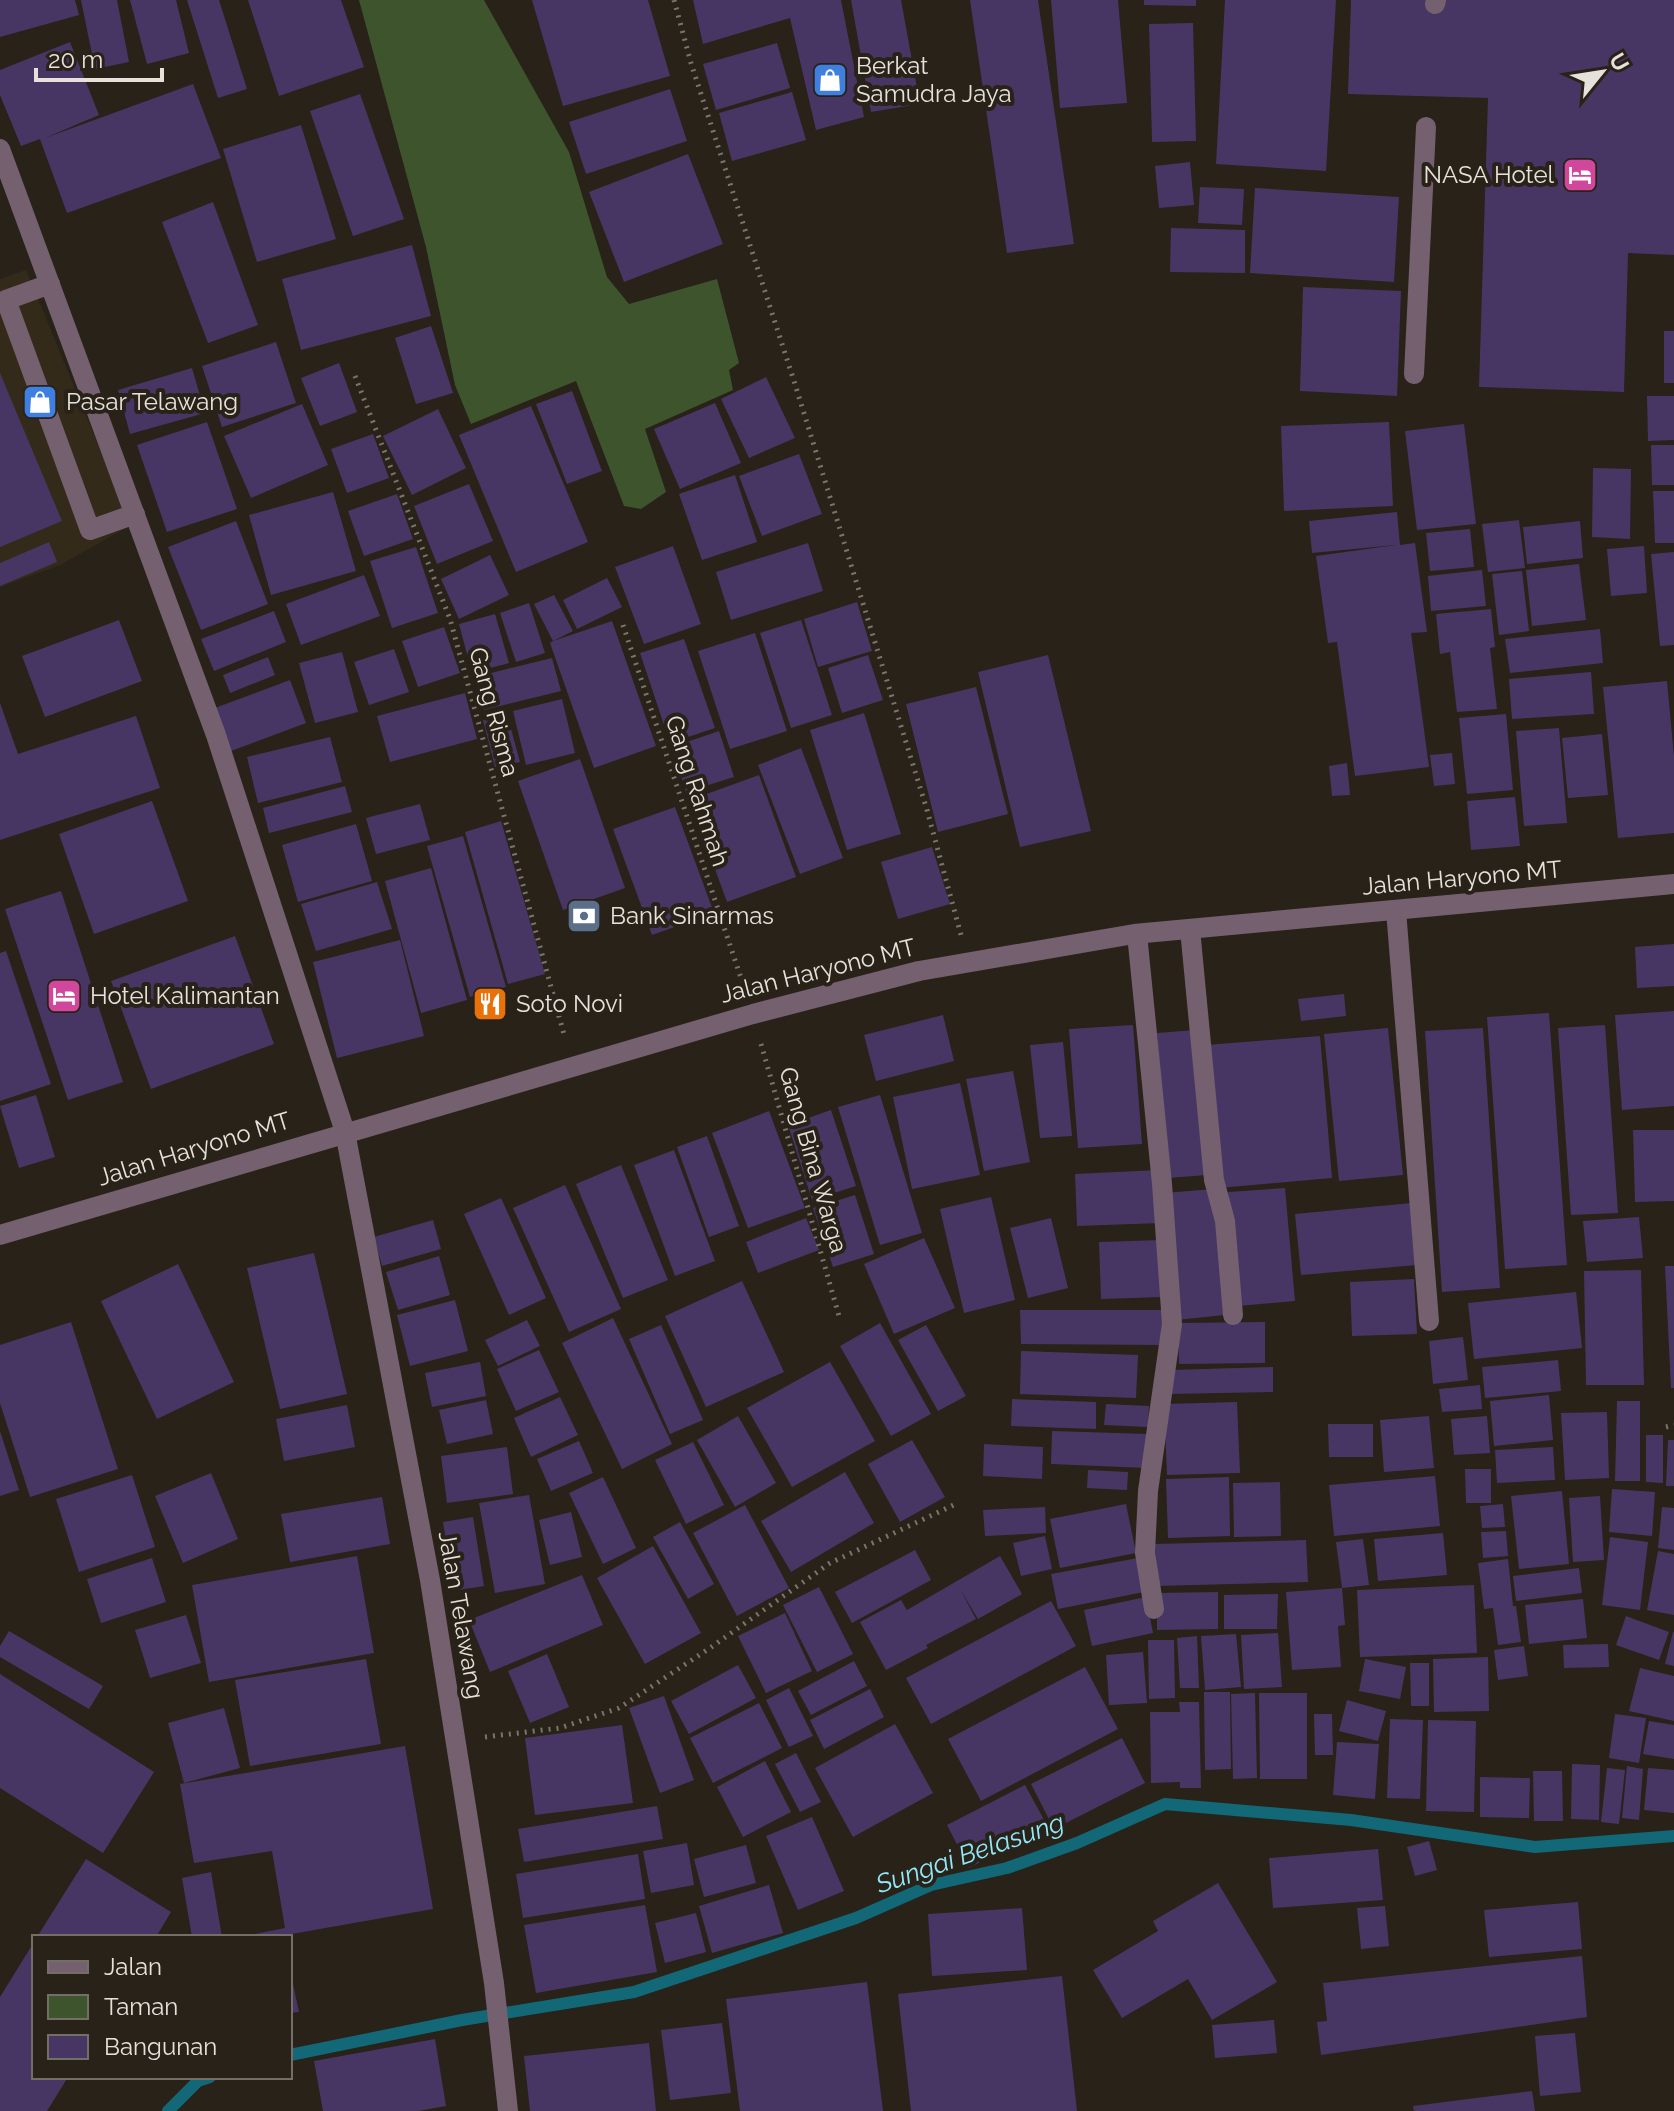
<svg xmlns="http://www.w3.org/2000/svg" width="1674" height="2111" font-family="Raleway,sans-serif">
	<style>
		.built { fill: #332a1a }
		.green { fill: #3d542c }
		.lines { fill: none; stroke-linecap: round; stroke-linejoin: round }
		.stream { stroke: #126876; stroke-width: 12 }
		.building { fill: #473663 }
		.path { stroke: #7a756c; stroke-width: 5; stroke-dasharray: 2 6; stroke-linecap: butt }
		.service { stroke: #74606f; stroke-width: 20 }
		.minor { stroke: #74606f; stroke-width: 20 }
		.tertiary { stroke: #74606f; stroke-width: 20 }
		.labels { text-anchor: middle; stroke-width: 8; stroke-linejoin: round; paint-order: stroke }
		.poi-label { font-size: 24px; fill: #e6e2db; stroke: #282218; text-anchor: start }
		.street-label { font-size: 24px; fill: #e6e2db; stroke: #282218 }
		.water-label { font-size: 26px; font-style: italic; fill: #92e8f9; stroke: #282218 }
	</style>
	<rect width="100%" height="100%" fill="#282218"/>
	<!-- built -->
	<path class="built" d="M 26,270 L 131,525 L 60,565 L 0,587 L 0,279 Z"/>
	<!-- green -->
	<path class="green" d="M 359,0 L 484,0 L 569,152 L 607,277 L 629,304 L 717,279 L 739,363 L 729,370 L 733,390 L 645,429 L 666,492 L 641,509 L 624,506 L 576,381 L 471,424 L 455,385 L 426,247 Z"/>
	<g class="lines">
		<!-- stream -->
		<g class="stream">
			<path d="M 290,2055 L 462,2020 L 634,1992 L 856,1918 L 931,1885 L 1007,1868 L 1077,1843 L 1165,1804 L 1351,1820 L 1535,1847 L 1674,1836"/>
			<path d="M 168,2111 L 198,2081 L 210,2077"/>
		</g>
	</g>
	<!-- building -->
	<g class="building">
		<path d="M 0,0 L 75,0 L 79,15 L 0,37 Z"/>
		<path d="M 81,0 L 117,0 L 129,62 L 95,69 Z"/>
		<path d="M 130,0 L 176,0 L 189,53 L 147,64 Z"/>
		<path d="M 187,0 L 219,0 L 247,89 L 218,98 Z"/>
		<path d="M 248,0 L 341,0 L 364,67 L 279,96 Z"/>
		<path d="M 532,0 L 648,0 L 670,76 L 563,106 Z"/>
		<path d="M 693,0 L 841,0 L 864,117 L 816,130 L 790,18 L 703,44 Z"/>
		<path d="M 851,0 L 901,0 L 920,104 L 871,112 Z"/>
		<path d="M 970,0 L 1038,0 L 1074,244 L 1007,253 Z"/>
		<path d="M 1051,0 L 1118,0 L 1127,103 L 1060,108 Z"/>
		<path d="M 1144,0 L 1196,0 L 1196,6 L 1144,5 Z"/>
		<path d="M 1225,0 L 1336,0 L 1326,171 L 1216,164 Z"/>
		<path d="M 1351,0 L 1674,0 L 1674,255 L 1628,253 L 1624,392 L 1479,387 L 1488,98 L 1348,94 Z"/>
		<path d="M 1193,23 L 1196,141 L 1152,142 L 1149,24 Z"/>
		<path d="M 70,42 L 99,115 L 45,138 L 193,84 L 221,158 L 67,213 L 40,139 L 21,146 L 0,95 L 0,70 Z"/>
		<path d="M 777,43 L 790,88 L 716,110 L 703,64 Z"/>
		<path d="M 670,89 L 687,141 L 586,174 L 569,122 Z"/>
		<path d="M 792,92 L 806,140 L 732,161 L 719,113 Z"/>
		<path d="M 360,94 L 404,219 L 353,236 L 310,111 Z"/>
		<path d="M 301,125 L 336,239 L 257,262 L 223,149 Z"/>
		<path d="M 688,154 L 723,244 L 624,282 L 589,192 Z"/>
		<path d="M 1190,162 L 1194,205 L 1159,208 L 1155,166 Z"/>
		<path d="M 1200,187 L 1244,189 L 1242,225 L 1198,223 Z"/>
		<path d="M 1255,188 L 1399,197 L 1394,282 L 1250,273 Z"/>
		<path d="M 213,202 L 258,325 L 208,343 L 162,222 Z"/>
		<path d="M 1171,228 L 1245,230 L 1245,273 L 1170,272 Z"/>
		<path d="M 412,245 L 431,316 L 301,350 L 282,279 Z"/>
		<path d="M 1303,287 L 1401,291 L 1397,396 L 1300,391 Z"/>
		<path d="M 431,326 L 453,393 L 416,404 L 395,338 Z"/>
		<rect x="1664" y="331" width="10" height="52"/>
		<path d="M 276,342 L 296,403 L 222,427 L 202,366 Z"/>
		<path d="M 339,363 L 357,412 L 320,426 L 301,378 Z"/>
		<path d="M 192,368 L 205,413 L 130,434 L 118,390 Z"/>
		<path d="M 0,373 L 62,521 L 0,547 Z"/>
		<path d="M 766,377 L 795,438 L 749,458 L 721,399 Z"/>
		<path d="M 572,391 L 602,471 L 567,484 L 536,404 Z"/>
		<path d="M 1647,396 L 1674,396 L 1674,440 L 1648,441 Z"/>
		<path d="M 715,403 L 741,463 L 680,489 L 654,429 Z"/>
		<path d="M 302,404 L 328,465 L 251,498 L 224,436 Z"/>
		<path d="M 531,406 L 588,542 L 516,572 L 459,435 Z"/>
		<path d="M 438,409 L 466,468 L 412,495 L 383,436 Z"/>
		<path d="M 207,422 L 237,509 L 167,532 L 137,445 Z"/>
		<path d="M 1389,422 L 1393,506 L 1284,511 L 1281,426 Z"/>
		<path d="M 1464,424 L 1476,524 L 1417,530 L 1405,431 Z"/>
		<path d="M 373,434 L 389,478 L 347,493 L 331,449 Z"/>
		<path d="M 1651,445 L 1674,445 L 1674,485 L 1652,485 Z"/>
		<path d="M 799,454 L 822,514 L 762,536 L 739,476 Z"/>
		<path d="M 1593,468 L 1631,469 L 1630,539 L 1592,537 Z"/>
		<path d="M 735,475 L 757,542 L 702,560 L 679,494 Z"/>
		<path d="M 469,484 L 493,541 L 437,564 L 414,506 Z"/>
		<path d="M 1653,491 L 1674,491 L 1674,543 L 1655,543 Z"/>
		<path d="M 333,492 L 356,571 L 271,595 L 249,515 Z"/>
		<path d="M 397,494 L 413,539 L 364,556 L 348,511 Z"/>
		<path d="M 1397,512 L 1400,545 L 1415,543 L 1427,632 L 1411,633 L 1429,767 L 1355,776 L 1337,642 L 1328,643 L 1316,556 L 1396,545 L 1312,553 L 1309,521 Z"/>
		<path d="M 1519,520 L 1525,568 L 1488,572 L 1482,524 Z"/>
		<path d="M 236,521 L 268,604 L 201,630 L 168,547 Z"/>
		<path d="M 1580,521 L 1583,558 L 1527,564 L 1523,527 Z"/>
		<path d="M 1470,529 L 1474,567 L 1430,571 L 1426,533 Z"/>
		<path d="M 49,542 L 57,562 L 0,586 L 0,563 Z"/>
		<path d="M 808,543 L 823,591 L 731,620 L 716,572 Z"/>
		<path d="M 673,546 L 701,624 L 644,644 L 615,567 Z"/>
		<path d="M 1644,546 L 1647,593 L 1611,596 L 1607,549 Z"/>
		<path d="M 416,547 L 438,613 L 392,628 L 370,561 Z"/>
		<path d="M 1674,552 L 1674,645 L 1660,646 L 1651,554 Z"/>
		<path d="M 490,555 L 509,595 L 459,619 L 441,579 Z"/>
		<path d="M 1579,564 L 1586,620 L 1532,626 L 1526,570 Z"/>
		<path d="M 1482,570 L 1486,606 L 1431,611 L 1428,576 Z"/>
		<path d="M 1522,571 L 1529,631 L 1499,635 L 1492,574 Z"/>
		<path d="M 364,575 L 380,616 L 301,645 L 286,604 Z"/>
		<path d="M 607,578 L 622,607 L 577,629 L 563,600 Z"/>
		<path d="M 554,595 L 573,631 L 553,641 L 612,621 L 656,746 L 594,768 L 550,643 L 553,641 L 534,604 Z"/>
		<path d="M 857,602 L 872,651 L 818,667 L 804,619 Z"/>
		<path d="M 529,603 L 545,653 L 516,662 L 500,613 Z"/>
		<path d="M 1491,609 L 1495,647 L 1490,648 L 1497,709 L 1457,712 L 1450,652 L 1440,654 L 1436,614 Z"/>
		<path d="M 274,611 L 286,642 L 214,671 L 201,639 Z"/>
		<path d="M 495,614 L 509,663 L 472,673 L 459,624 Z"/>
		<path d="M 119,620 L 142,681 L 45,717 L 22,656 Z"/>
		<path d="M 801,620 L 832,715 L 791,728 L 760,633 Z"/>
		<path d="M 444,627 L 460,673 L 418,687 L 402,641 Z"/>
		<path d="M 1600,629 L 1603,663 L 1510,673 L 1505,639 Z"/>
		<path d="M 755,633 L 787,731 L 730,749 L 698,651 Z"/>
		<path d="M 684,639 L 715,728 L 670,743 L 640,653 Z"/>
		<path d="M 394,649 L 409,692 L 369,705 L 354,662 Z"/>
		<path d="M 342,652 L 358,712 L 315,723 L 299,663 Z"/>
		<path d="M 868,655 L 883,700 L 842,713 L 828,668 Z"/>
		<path d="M 1048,655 L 1091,831 L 1020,847 L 978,672 Z"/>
		<path d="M 268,657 L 275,675 L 230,693 L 223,675 Z"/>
		<path d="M 552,658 L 561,691 L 484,710 L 475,677 Z"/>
		<path d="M 1591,672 L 1594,714 L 1512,719 L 1509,679 Z"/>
		<path d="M 290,680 L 306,723 L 231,751 L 215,708 Z"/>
		<path d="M 1667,681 L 1674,757 L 1674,833 L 1618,838 L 1603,687 Z"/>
		<path d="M 976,687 L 1008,814 L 938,832 L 906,704 Z"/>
		<path d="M 465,693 L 477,739 L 390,762 L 377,716 Z"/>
		<path d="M 562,699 L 575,753 L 526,765 L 513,711 Z"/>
		<path d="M 0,703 L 18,754 L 136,716 L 160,788 L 0,840 Z"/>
		<path d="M 864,713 L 901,834 L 847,850 L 810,730 Z"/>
		<path d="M 507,714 L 520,762 L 495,767 L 483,720 Z"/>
		<path d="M 1506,714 L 1513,790 L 1467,794 L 1459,718 Z"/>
		<path d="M 1559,728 L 1567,823 L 1524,826 L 1516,731 Z"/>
		<path d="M 719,731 L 734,777 L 686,792 L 672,747 Z"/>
		<path d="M 1602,734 L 1608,795 L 1568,798 L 1562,738 Z"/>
		<path d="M 330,737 L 342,782 L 258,803 L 247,757 Z"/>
		<path d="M 801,748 L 843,858 L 800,874 L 758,765 Z"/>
		<path d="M 1452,753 L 1455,784 L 1434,786 L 1430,755 Z"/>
		<path d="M 580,759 L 625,888 L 563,910 L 518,781 Z"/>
		<path d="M 1347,763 L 1350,795 L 1332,796 L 1329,766 Z"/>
		<path d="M 759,775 L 796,877 L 727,902 L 690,800 Z"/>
		<path d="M 345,786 L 352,812 L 269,833 L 263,808 Z"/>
		<path d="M 1515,797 L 1520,846 L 1471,850 L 1467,801 Z"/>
		<path d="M 152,801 L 188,901 L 94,934 L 59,834 Z"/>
		<path d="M 420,804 L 430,840 L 376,854 L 366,818 Z"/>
		<path d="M 675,807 L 714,913 L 652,935 L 613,829 Z"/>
		<path d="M 501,821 L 545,974 L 508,984 L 465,832 Z"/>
		<path d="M 356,824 L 372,881 L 298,902 L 282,845 Z"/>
		<path d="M 463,836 L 506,987 L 470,997 L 427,846 Z"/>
		<path d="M 932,847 L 950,904 L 898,919 L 881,862 Z"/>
		<path d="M 431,868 L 467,1000 L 421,1013 L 385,881 Z"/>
		<path d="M 377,882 L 392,929 L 316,951 L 301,904 Z"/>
		<path d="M 61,891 L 123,1082 L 68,1100 L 5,909 Z"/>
		<path d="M 235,936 L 274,1044 L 151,1089 L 111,981 Z"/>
		<path d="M 400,940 L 424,1036 L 337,1058 L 313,962 Z"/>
		<path d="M 1674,944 L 1674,986 L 1637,988 L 1635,947 Z"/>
		<path d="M 6,951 L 51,1084 L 0,1101 L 0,953 Z"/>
		<path d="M 1344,994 L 1346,1016 L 1301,1021 L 1298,999 Z"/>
		<path d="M 1674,1011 L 1674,1106 L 1622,1110 L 1615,1015 Z"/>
		<path d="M 1549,1013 L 1567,1265 L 1505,1269 L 1487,1017 Z"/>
		<path d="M 943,1015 L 954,1061 L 876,1081 L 864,1035 Z"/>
		<path d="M 1133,1025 L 1142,1144 L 1078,1148 L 1069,1029 Z"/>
		<path d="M 1605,1025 L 1618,1213 L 1571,1215 L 1558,1028 Z"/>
		<path d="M 1388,1028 L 1403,1175 L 1339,1181 L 1324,1034 Z"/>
		<path d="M 1483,1028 L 1500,1288 L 1442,1292 L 1425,1031 Z"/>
		<path d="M 1196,1030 L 1207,1175 L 1168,1178 L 1157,1033 Z"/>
		<path d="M 1320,1036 L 1332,1178 L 1219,1188 L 1206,1045 Z"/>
		<path d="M 1063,1042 L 1072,1136 L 1040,1138 L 1030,1045 Z"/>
		<path d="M 1013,1071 L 1030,1162 L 984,1171 L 966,1079 Z"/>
		<path d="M 960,1083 L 980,1175 L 912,1189 L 893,1097 Z"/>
		<path d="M 36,1095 L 55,1157 L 19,1168 L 0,1106 Z"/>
		<path d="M 880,1095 L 922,1233 L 880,1245 L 838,1107 Z"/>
		<path d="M 831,1110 L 856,1186 L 812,1200 L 788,1125 Z"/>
		<path d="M 769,1111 L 805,1208 L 748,1228 L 712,1133 Z"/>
		<path d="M 1633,1130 L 1674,1130 L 1674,1201 L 1635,1202 Z"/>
		<path d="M 707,1136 L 739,1226 L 709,1237 L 677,1147 Z"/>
		<path d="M 674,1150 L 715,1261 L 675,1276 L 634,1165 Z"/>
		<path d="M 621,1165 L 668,1280 L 623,1298 L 576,1184 Z"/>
		<path d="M 1158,1170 L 1161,1223 L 1077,1226 L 1075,1174 Z"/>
		<path d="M 565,1185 L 621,1309 L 569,1332 L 513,1208 Z"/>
		<path d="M 1285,1188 L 1295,1301 L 1237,1306 L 1228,1192 Z"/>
		<path d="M 1213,1189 L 1225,1315 L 1176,1320 L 1164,1193 Z"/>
		<path d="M 855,1195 L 874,1254 L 833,1267 L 813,1208 Z"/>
		<path d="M 991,1197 L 1015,1300 L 964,1313 L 940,1209 Z"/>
		<path d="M 501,1198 L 546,1298 L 509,1315 L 464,1214 Z"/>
		<path d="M 1412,1203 L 1417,1265 L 1301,1275 L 1295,1214 Z"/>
		<path d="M 1639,1217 L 1643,1258 L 1587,1262 L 1583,1221 Z"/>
		<path d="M 806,1218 L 819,1250 L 758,1273 L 746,1242 Z"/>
		<path d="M 1051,1218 L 1068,1288 L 1028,1298 L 1010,1228 Z"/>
		<path d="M 433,1220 L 441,1249 L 382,1266 L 374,1237 Z"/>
		<path d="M 924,1238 L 955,1308 L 894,1334 L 864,1264 Z"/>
		<path d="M 1161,1240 L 1163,1297 L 1101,1299 L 1099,1242 Z"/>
		<path d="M 314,1253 L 347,1394 L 280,1409 L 247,1268 Z"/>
		<path d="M 439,1256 L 450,1295 L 398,1310 L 386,1272 Z"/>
		<path d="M 178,1264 L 234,1382 L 157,1419 L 101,1301 Z"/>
		<path d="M 1665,1266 L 1674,1266 L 1674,1388 L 1671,1388 Z"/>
		<path d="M 1641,1270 L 1644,1385 L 1586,1385 L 1584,1271 Z"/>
		<path d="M 1414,1279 L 1417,1334 L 1352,1336 L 1350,1282 Z"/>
		<path d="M 742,1281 L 784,1372 L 706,1407 L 665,1316 Z"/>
		<path d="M 1576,1292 L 1582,1348 L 1474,1359 L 1468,1303 Z"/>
		<path d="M 455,1300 L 468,1351 L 410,1366 L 397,1315 Z"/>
		<path d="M 1020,1310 L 1163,1310 L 1164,1345 L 1021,1344 Z"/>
		<path d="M 613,1318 L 672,1444 L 622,1469 L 562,1343 Z"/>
		<path d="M 527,1320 L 540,1346 L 498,1366 L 485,1340 Z"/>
		<path d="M 71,1322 L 118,1469 L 30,1497 L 0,1403 L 0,1345 Z"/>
		<path d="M 1265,1322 L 1265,1363 L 1179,1364 L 1178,1323 Z"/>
		<path d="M 880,1323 L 931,1414 L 891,1436 L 840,1346 Z"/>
		<path d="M 661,1325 L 703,1420 L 670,1434 L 629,1339 Z"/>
		<path d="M 926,1325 L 966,1396 L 938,1411 L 898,1340 Z"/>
		<path d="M 1463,1337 L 1468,1380 L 1433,1384 L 1429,1341 Z"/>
		<path d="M 539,1350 L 559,1392 L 516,1411 L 497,1369 Z"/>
		<path d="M 1021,1351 L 1138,1355 L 1136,1398 L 1020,1394 Z"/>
		<path d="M 1558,1360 L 1561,1391 L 1485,1398 L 1482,1367 Z"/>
		<path d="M 480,1362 L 486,1396 L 432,1407 L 425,1373 Z"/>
		<path d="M 830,1362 L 875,1441 L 792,1487 L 747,1408 Z"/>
		<path d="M 1273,1367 L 1273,1392 L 1170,1394 L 1169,1370 Z"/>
		<path d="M 1480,1385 L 1482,1409 L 1442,1412 L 1439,1389 Z"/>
		<path d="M 1549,1395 L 1553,1440 L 1494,1446 L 1490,1401 Z"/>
		<path d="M 560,1397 L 578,1435 L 531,1457 L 514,1418 Z"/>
		<path d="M 1012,1399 L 1096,1402 L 1096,1429 L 1011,1426 Z"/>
		<path d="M 486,1400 L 493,1434 L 447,1444 L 439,1410 Z"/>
		<path d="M 1617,1401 L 1640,1401 L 1640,1481 L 1615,1481 Z"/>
		<path d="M 1237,1402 L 1240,1473 L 1167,1475 L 1164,1404 Z"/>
		<path d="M 1106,1404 L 1149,1406 L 1148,1427 L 1104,1425 Z"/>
		<path d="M 347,1405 L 355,1447 L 284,1461 L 276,1419 Z"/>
		<path d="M 1607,1412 L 1609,1478 L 1565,1480 L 1561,1413 Z"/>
		<path d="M 738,1416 L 776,1483 L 735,1507 L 697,1440 Z"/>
		<path d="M 1429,1416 L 1434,1468 L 1384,1472 L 1380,1420 Z"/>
		<path d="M 1487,1416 L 1490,1453 L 1454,1455 L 1451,1419 Z"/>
		<path d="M 1328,1424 L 1373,1424 L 1373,1457 L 1329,1457 Z"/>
		<path d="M 0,1431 L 19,1490 L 0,1496 Z"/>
		<path d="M 1052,1431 L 1148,1434 L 1146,1468 L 1051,1464 Z"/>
		<path d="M 1646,1435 L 1663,1435 L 1663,1483 L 1646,1482 Z"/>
		<path d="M 912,1440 L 945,1497 L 900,1522 L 868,1464 Z"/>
		<path d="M 1668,1440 L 1674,1440 L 1674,1486 L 1666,1486 Z"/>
		<path d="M 579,1441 L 593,1473 L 551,1491 L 537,1459 Z"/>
		<path d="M 693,1442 L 724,1505 L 686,1524 L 655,1460 Z"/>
		<path d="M 984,1444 L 1043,1447 L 1042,1479 L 983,1476 Z"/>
		<path d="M 507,1447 L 513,1494 L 447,1503 L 441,1456 Z"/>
		<path d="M 1553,1447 L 1555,1480 L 1497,1483 L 1495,1450 Z"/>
		<path d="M 1465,1469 L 1491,1469 L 1491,1503 L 1466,1503 Z"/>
		<path d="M 1088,1470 L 1128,1472 L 1127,1490 L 1087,1488 Z"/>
		<path d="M 845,1472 L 874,1523 L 791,1572 L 761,1521 Z"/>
		<path d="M 211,1473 L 238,1539 L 183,1563 L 155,1496 Z"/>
		<path d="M 132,1475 L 155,1547 L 79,1572 L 56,1499 Z"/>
		<path d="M 1435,1476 L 1440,1526 L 1334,1536 L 1329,1485 Z"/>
		<path d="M 603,1477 L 636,1548 L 603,1564 L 569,1493 Z"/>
		<path d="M 1229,1477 L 1230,1536 L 1168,1538 L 1166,1479 Z"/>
		<path d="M 1280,1482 L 1281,1536 L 1234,1537 L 1233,1483 Z"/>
		<path d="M 1612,1489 L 1655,1492 L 1652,1536 L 1609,1532 Z"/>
		<path d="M 1562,1491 L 1569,1564 L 1519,1569 L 1511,1496 Z"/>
		<path d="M 529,1495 L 545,1584 L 495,1593 L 479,1503 Z"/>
		<path d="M 1600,1496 L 1604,1560 L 1573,1562 L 1569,1498 Z"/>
		<path d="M 382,1497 L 390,1544 L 290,1562 L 281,1514 Z"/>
		<path d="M 1126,1504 L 1136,1553 L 1060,1568 L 1050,1519 Z"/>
		<path d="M 1503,1504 L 1505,1527 L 1482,1528 L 1480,1506 Z"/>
		<path d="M 745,1505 L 789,1588 L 737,1616 L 693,1533 Z"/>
		<path d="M 1045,1507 L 1046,1533 L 985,1536 L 983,1510 Z"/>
		<path d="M 1662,1507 L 1674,1508 L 1674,1550 L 1658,1548 Z"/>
		<path d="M 571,1512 L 582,1557 L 550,1565 L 539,1520 Z"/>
		<path d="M 473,1517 L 484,1586 L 453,1591 L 443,1522 Z"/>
		<path d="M 680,1522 L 714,1584 L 688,1599 L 653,1537 Z"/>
		<path d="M 1506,1531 L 1508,1556 L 1483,1558 L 1481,1532 Z"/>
		<path d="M 1443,1533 L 1447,1575 L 1378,1581 L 1374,1539 Z"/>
		<path d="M 1045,1536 L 1052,1569 L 1021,1576 L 1013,1543 Z"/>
		<path d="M 1610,1537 L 1648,1542 L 1640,1610 L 1602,1605 Z"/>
		<path d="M 1363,1539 L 1369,1585 L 1342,1588 L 1336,1542 Z"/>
		<path d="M 1306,1540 L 1308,1582 L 1156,1586 L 1155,1544 Z"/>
		<path d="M 653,1546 L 701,1633 L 645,1664 L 597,1578 Z"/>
		<path d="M 915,1550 L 931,1580 L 852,1623 L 835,1592 Z"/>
		<path d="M 1658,1551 L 1674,1554 L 1674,1615 L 1647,1610 Z"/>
		<path d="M 357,1556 L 374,1653 L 209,1682 L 192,1585 Z"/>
		<path d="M 1000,1556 L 1022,1594 L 978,1619 L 960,1589 L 976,1619 L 926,1645 L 928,1648 L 886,1670 L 860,1622 L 901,1600 L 907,1610 Z"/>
		<path d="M 152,1558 L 166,1602 L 101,1623 L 87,1579 Z"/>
		<path d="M 1138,1558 L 1144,1592 L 1058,1609 L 1051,1574 Z"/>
		<path d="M 1508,1559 L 1513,1606 L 1516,1606 L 1521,1642 L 1498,1645 L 1493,1608 L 1484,1609 L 1478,1563 Z"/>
		<path d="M 1579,1568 L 1582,1593 L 1516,1601 L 1513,1576 Z"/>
		<path d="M 582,1575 L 603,1625 L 490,1672 L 469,1620 Z"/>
		<path d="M 1474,1585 L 1477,1653 L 1360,1657 L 1357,1590 Z"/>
		<path d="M 819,1587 L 853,1654 L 817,1672 L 783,1605 Z"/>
		<path d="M 1342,1588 L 1345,1625 L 1338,1626 L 1341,1667 L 1292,1670 L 1286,1592 Z"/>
		<path d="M 1218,1592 L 1218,1629 L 1157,1630 L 1157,1593 Z"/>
		<path d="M 1278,1594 L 1277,1629 L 1224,1629 L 1224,1595 Z"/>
		<path d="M 1146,1597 L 1153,1633 L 1092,1646 L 1084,1610 Z"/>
		<path d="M 1583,1599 L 1587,1638 L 1529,1644 L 1525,1605 Z"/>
		<path d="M 1051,1601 L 1076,1646 L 931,1724 L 906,1678 Z"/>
		<path d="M 785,1613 L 812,1671 L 766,1693 L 738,1636 Z"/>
		<path d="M 186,1615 L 201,1663 L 150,1678 L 135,1630 Z"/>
		<path d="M 1626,1616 L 1669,1632 L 1659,1660 L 1616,1645 Z"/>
		<path d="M 9,1631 L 103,1686 L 89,1709 L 0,1657 L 0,1646 Z"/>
		<path d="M 1673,1632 L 1674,1632 L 1674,1666 L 1665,1664 Z"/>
		<path d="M 1278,1633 L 1282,1687 L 1244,1689 L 1241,1635 Z"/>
		<path d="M 1236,1634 L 1241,1687 L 1205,1690 L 1201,1636 Z"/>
		<path d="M 1197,1636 L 1199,1688 L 1180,1688 L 1177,1638 Z"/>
		<path d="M 1148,1640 L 1174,1640 L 1175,1698 L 1149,1699 Z"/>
		<path d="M 1608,1644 L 1609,1667 L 1564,1668 L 1563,1645 Z"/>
		<path d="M 1524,1646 L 1528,1676 L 1498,1680 L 1494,1650 Z"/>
		<path d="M 1143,1652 L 1147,1703 L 1109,1705 L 1106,1655 Z"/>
		<path d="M 547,1654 L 569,1707 L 530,1723 L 508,1671 Z"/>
		<path d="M 1488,1657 L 1489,1711 L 1434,1712 L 1433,1659 Z"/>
		<path d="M 366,1659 L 381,1744 L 250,1766 L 235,1680 Z"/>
		<path d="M 1365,1659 L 1406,1667 L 1400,1699 L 1359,1691 Z"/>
		<path d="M 854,1661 L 867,1686 L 811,1715 L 798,1691 Z"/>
		<path d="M 1410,1663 L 1429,1663 L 1429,1706 L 1411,1706 Z"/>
		<path d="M 738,1665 L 756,1698 L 689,1734 L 671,1701 Z"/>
		<path d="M 1085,1667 L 1118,1729 L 981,1801 L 948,1739 Z"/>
		<path d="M 1640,1668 L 1674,1676 L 1674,1721 L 1629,1711 Z"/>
		<path d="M 0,1674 L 154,1772 L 103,1853 L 0,1788 Z"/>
		<path d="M 789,1688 L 813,1736 L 789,1747 L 766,1700 Z"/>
		<path d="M 870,1689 L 884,1717 L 824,1749 L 810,1720 Z"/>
		<path d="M 1204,1692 L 1230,1692 L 1231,1769 L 1205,1770 Z"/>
		<path d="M 1255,1693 L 1257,1778 L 1233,1779 L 1231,1694 Z"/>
		<path d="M 1259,1693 L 1307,1693 L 1307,1779 L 1260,1779 Z"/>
		<path d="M 664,1696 L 694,1780 L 660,1793 L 629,1708 Z"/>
		<path d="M 1347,1700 L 1386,1711 L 1378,1741 L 1339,1731 Z"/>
		<path d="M 1179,1702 L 1199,1702 L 1201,1788 L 1180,1788 L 1180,1782 L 1151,1783 L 1150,1712 L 1180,1712 Z"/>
		<path d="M 759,1703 L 782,1748 L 713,1783 L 690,1738 Z"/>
		<path d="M 224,1708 L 240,1768 L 184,1783 L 168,1723 Z"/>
		<path d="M 1314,1714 L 1332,1714 L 1333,1755 L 1315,1755 Z"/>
		<path d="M 1615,1714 L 1646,1718 L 1639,1763 L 1609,1758 Z"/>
		<path d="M 1390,1719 L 1423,1720 L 1420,1799 L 1387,1798 Z"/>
		<path d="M 1428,1720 L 1476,1721 L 1474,1812 L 1426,1811 Z"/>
		<path d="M 1649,1721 L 1674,1725 L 1674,1759 L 1643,1754 Z"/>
		<path d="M 895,1724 L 933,1793 L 853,1837 L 815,1768 Z"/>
		<path d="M 622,1725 L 633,1803 L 535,1815 L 525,1738 Z"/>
		<path d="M 1122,1738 L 1145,1783 L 1054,1829 L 1031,1784 Z"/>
		<path d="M 1337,1742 L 1379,1744 L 1375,1799 L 1333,1795 Z"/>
		<path d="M 405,1746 L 433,1909 L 286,1935 L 286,1937 L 241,1937 L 285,1928 L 272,1851 L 194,1863 L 180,1784 Z"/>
		<path d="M 796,1753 L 821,1802 L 800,1812 L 775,1764 Z"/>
		<path d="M 765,1761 L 791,1812 L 743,1837 L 717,1787 Z"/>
		<path d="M 1572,1764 L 1600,1765 L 1599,1820 L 1571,1819 Z"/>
		<path d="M 1627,1766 L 1643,1769 L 1639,1820 L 1622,1818 Z"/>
		<path d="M 1607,1768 L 1625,1770 L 1619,1824 L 1601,1822 Z"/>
		<path d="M 1648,1768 L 1674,1770 L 1674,1813 L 1644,1810 Z"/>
		<path d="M 1533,1771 L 1562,1771 L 1563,1821 L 1534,1821 Z"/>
		<path d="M 1480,1777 L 1530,1778 L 1529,1818 L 1480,1817 Z"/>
		<path d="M 1025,1785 L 1048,1827 L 969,1868 L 947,1825 Z"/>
		<path d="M 657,1806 L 663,1839 L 524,1862 L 518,1829 Z"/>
		<path d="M 812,1817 L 844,1891 L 798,1910 L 766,1836 Z"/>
		<path d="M 1429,1841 L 1437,1870 L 1415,1876 L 1407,1847 Z"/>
		<path d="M 687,1843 L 694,1885 L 651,1893 L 643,1851 Z"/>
		<path d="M 746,1845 L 756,1883 L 704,1897 L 694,1859 Z"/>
		<path d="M 1378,1849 L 1383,1900 L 1273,1908 L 1269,1858 Z"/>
		<path d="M 638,1854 L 645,1899 L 523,1918 L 516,1874 Z"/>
		<path d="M 86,1859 L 171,1912 L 156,1937 L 37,1937 Z"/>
		<path d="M 211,1872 L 222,1937 L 192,1937 L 182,1878 Z"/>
		<path d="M 1218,1883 L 1277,1982 L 1212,2020 L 1188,1979 L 1122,2018 L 1093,1970 L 1158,1931 L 1153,1921 Z"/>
		<path d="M 769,1885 L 783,1933 L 712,1953 L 699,1906 Z"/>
		<path d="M 1578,1902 L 1582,1949 L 1489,1957 L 1484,1910 Z"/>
		<path d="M 645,1905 L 657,1972 L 536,1993 L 524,1925 Z"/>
		<path d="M 1385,1906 L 1389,1946 L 1361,1949 L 1357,1908 Z"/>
		<path d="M 1022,1908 L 1027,1970 L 932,1976 L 928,1914 Z"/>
		<path d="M 696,1913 L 706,1952 L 665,1963 L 655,1923 Z"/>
		<path d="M 34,1942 L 34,2077 L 68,2077 L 47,2111 L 0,2111 L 0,1997 Z"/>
		<path d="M 1582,1956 L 1587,2017 L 1321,2055 L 1317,2022 L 1327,2021 L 1323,1983 Z"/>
		<path d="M 290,1970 L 299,2012 L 290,2013 Z"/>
		<path d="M 1062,1976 L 1077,2111 L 911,2111 L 898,1994 Z"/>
		<path d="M 867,1982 L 883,2111 L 740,2111 L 726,1999 Z"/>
		<path d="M 1274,2020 L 1277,2053 L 1215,2058 L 1212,2025 Z"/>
		<path d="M 722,2023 L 731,2093 L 670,2100 L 661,2030 Z"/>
		<path d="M 1575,2033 L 1581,2092 L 1540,2096 L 1535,2036 Z"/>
		<path d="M 435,2039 L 446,2106 L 418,2111 L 323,2111 L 314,2061 Z"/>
		<path d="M 649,2043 L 656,2111 L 530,2111 L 524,2056 Z"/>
		<path d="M 1532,2091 L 1535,2111 L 1414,2111 L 1413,2106 Z"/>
	</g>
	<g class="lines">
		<!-- path -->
		<g class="path">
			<path d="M 674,0 L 691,63 L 794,381 L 927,810 L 961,935"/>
			<path d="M 355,376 L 450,619 L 565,1038"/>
			<path d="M 623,625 L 743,984"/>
			<path d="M 761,1044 L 839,1316"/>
			<path d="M 1666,1427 L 1674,1425"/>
			<path d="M 485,1737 L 560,1728 L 619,1708 L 710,1648 L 830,1563 L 958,1503"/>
		</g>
		<!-- service -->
		<g class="service">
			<path d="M 1435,4 L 1436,0"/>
			<path d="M 50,284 L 6,300 L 90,530 L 135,514"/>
			<path d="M 1414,374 L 1426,127"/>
		</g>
		<!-- minor -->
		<g class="minor">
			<path d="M 0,149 L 216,735 L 345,1132 L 430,1580 L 494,1983 L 508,2111"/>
			<path d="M 1396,910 L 1429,1321"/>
			<path d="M 1190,929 L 1214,1180 L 1225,1221 L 1233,1315"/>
			<path d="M 1137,934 L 1162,1184 L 1172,1324 L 1148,1491 L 1145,1553 L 1154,1609"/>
		</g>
		<!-- tertiary -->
		<path class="tertiary" d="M 0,1235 L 753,1014 L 919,971 L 1134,934 L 1674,884"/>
	</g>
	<!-- icons -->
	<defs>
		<g id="shop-square" transform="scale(1.8)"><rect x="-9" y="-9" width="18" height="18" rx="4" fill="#3f7fe0" stroke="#282218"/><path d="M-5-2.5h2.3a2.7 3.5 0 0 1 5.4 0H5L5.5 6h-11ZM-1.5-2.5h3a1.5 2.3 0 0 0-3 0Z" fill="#fff"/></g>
		<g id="hotel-square" transform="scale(1.8)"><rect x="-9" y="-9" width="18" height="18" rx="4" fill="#d1479c" stroke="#282218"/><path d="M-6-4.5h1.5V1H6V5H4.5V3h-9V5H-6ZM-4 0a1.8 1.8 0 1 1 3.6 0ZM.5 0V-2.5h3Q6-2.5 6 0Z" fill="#fff"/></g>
		<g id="bank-square" transform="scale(1.8)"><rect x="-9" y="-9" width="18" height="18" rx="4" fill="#5c6f8a" stroke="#282218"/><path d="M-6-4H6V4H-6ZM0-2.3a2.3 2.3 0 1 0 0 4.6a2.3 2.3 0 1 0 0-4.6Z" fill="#fff"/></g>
		<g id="restaurant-square" transform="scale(1.8)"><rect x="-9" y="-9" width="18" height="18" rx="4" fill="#e8710a" stroke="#282218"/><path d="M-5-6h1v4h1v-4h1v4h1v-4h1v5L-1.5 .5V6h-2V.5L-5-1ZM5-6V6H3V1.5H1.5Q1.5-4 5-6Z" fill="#fff"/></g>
	</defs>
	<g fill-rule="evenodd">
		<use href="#shop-square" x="830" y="80"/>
		<use href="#hotel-square" x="1580" y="175"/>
		<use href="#shop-square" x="40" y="402"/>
		<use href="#bank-square" x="584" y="916"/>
		<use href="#hotel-square" x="64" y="996"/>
		<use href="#restaurant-square" x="490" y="1004"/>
	</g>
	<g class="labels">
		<!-- poi labels -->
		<g class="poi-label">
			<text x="856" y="74">Berkat<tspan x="856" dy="28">Samudra Jaya</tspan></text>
			<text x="1554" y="183" text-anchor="end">NASA Hotel</text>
			<text x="66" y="410">Pasar Telawang</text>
			<text x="610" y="924">Bank Sinarmas</text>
			<text x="90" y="1004">Hotel Kalimantan</text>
			<text x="516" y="1012">Soto Novi</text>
		</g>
		<!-- street labels -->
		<g class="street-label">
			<text transform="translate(494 712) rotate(75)" y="8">Gang Risma</text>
			<text transform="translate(697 791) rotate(72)" y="8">Gang Rahmah</text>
			<text transform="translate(1462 878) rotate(-5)" y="8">Jalan Haryono MT</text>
			<text transform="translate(818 971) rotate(-14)" y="8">Jalan Haryono MT</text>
			<text transform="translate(194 1149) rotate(-17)" y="8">Jalan Haryono MT</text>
			<text transform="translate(813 1160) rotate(74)" y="8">Gang Bina Warga</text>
			<text transform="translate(461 1615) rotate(80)" y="8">Jalan Telawang</text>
		</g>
		<!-- water labels -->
		<g class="water-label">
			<text transform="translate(970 1853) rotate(-19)" y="9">Sungai Belasung</text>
		</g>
	</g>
	<!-- legend -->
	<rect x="32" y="1935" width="260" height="144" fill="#282218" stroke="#746f66" stroke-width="2"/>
	<rect x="48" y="1961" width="40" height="12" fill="#74606f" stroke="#746f66" stroke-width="2"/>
	<text x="104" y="1975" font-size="24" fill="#e6e2db">Jalan</text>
	<rect x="48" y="1995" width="40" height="24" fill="#3d542c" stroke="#746f66" stroke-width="2"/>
	<text x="104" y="2015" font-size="24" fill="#e6e2db">Taman</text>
	<rect x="48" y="2035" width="40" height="24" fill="#473663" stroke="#746f66" stroke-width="2"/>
	<text x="104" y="2055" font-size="24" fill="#e6e2db">Bangunan</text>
	<!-- north arrow -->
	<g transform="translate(1602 72) rotate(60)" stroke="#282218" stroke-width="6" paint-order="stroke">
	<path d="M0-6L14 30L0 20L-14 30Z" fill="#e6e2db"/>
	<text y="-12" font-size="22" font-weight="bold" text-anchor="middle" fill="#e6e2db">U</text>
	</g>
	<!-- scale -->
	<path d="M36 68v12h126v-12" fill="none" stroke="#e6e2db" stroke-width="4"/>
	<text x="48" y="68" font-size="24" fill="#e6e2db" stroke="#282218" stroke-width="6" paint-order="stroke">20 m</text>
</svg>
